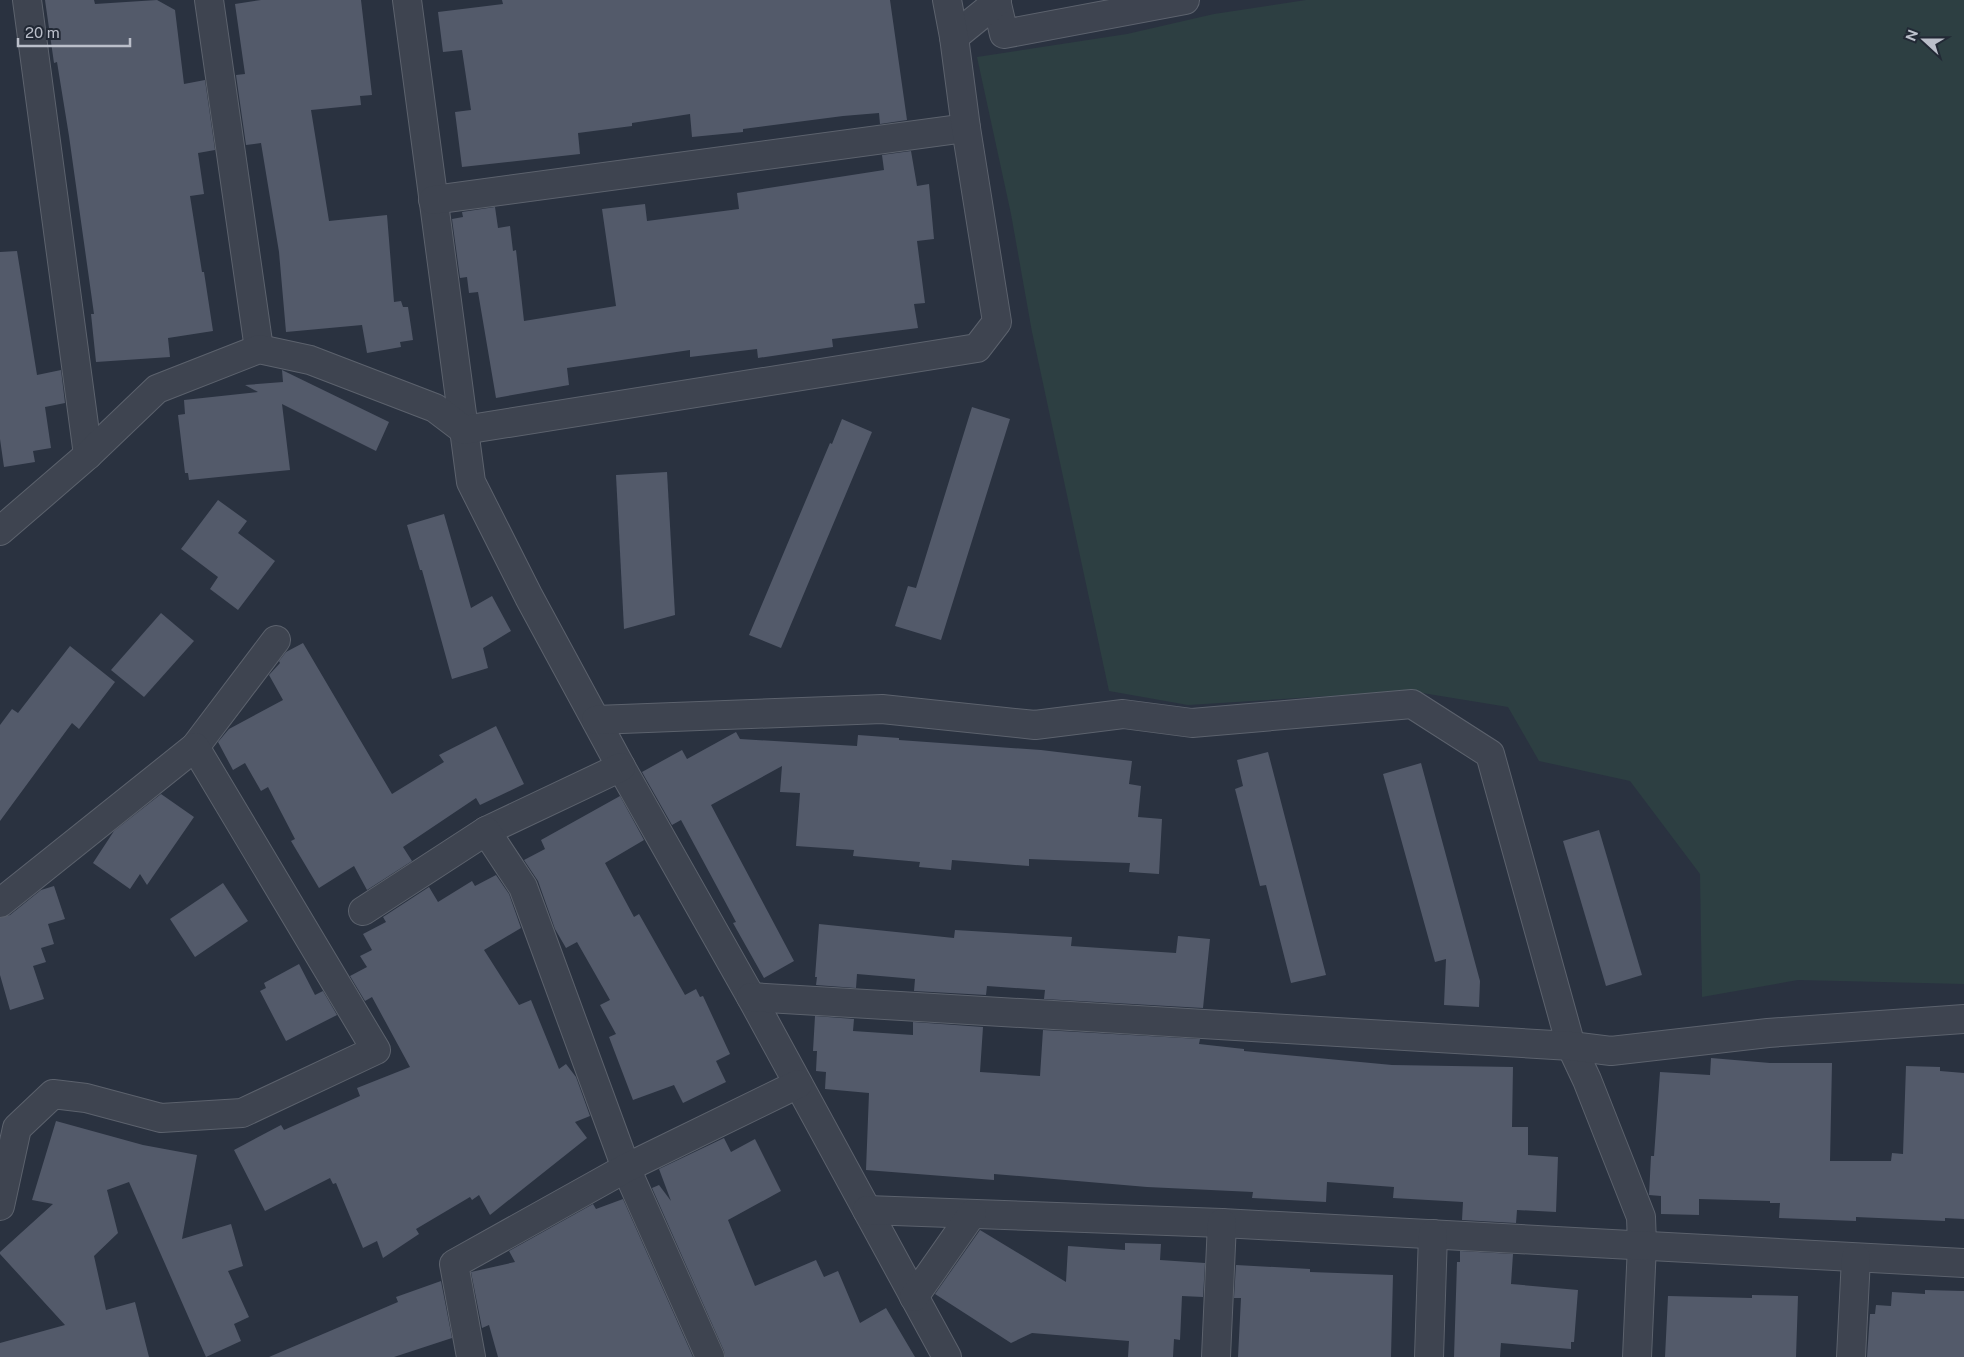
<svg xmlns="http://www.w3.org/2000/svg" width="1964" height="1357" font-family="'Public Sans',sans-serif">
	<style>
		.green { fill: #2d3f42 }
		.building { fill: #535a6a }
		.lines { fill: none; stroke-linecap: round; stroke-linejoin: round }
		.minor-casing { stroke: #5c626d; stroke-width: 30 }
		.minor { stroke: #3e4450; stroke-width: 28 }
	</style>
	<rect width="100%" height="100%" fill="#2a3240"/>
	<!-- green -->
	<path class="green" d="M 1306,0 L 1964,0 L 1964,984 L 1798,980 L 1702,997 L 1700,874 L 1630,781 L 1539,761 L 1508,707 L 1410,691 L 1188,705 L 1109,691 L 1032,332 L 1011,214 L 977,57 L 1127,34 L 1214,14 Z"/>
	<!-- building -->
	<g class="building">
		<path d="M 45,0 L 94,0 L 95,4 L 157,0 L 175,10 L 184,84 L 205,80 L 215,150 L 198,153 L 204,194 L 190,196 L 202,272 L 204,272 L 213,331 L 168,338 L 170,357 L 96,362 L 91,314 L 94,314 L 69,136 L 57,62 L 54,63 Z"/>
		<path d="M 261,0 L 361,0 L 372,95 L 360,96 L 361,105 L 311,110 L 329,221 L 387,215 L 394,302 L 401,301 L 403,307 L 408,307 L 413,340 L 400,342 L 401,347 L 367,353 L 362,325 L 286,332 L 279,252 L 261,143 L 246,145 L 236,75 L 245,74 L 235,4 Z"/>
		<path d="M 502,0 L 890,0 L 907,120 L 880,124 L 879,113 L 843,116 L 743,129 L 743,132 L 692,137 L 690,114 L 632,123 L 632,126 L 578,133 L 580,154 L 462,167 L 455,112 L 471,110 L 462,50 L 443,52 L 438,12 L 503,4 Z"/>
		<path d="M 911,151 L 917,186 L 929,184 L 934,239 L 917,241 L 925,303 L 914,304 L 918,328 L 832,339 L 833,347 L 758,358 L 757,349 L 690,357 L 690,350 L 567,368 L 569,385 L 496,398 L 478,292 L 469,293 L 467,277 L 460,278 L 452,219 L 463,217 L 462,212 L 495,207 L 498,228 L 510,226 L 513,251 L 516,250 L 524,321 L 616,306 L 602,209 L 645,204 L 647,221 L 739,209 L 737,193 L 884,170 L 882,155 Z"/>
		<path d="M 17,251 L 37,375 L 61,370 L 65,403 L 45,407 L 51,448 L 33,451 L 35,462 L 4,467 L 0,439 L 0,252 Z"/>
		<path d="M 282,370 L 389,422 L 376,451 L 282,404 L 290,470 L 189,480 L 188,473 L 185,473 L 178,415 L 185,414 L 184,400 L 258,392 L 245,385 L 283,382 Z"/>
		<path d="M 972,407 L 1010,419 L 941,640 L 895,626 L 908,586 L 916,588 Z"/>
		<path d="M 842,419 L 872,432 L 781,648 L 749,635 L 830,443 L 832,444 Z"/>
		<path d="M 667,472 L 675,615 L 624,629 L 616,475 Z"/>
		<path d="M 218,500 L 247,521 L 238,533 L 275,561 L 238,610 L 210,589 L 218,577 L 181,549 Z"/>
		<path d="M 444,514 L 471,608 L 492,596 L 511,631 L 483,648 L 488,668 L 452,679 L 422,570 L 420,570 L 407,525 Z"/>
		<path d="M 161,613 L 194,641 L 144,697 L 111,670 Z"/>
		<path d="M 303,643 L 392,794 L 444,762 L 439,755 L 496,726 L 524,784 L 480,805 L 476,798 L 403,847 L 412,861 L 367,890 L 354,866 L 319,888 L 291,841 L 295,839 L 268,787 L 261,791 L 245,763 L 233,770 L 218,742 L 229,729 L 283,700 L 269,675 L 280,663 L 279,661 L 286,652 Z"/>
		<path d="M 70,646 L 115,682 L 79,729 L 72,723 L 0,821 L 0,725 L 12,709 L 18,713 Z"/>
		<path d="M 736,732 L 740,739 L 857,746 L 858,735 L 899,738 L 899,740 L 1041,750 L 1132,761 L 1129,784 L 1141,786 L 1138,817 L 1162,819 L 1159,874 L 1129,872 L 1130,863 L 1029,859 L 1029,866 L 952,860 L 951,870 L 919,867 L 920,862 L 853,856 L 854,850 L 796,846 L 800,793 L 780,792 L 782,766 L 711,805 L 794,961 L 764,978 L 733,923 L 736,922 L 681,820 L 672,825 L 642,772 L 682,750 L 687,759 Z"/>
		<path d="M 1268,752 L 1326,975 L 1291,983 L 1266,885 L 1260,886 L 1235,789 L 1243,786 L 1237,760 Z"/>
		<path d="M 1421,763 L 1480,981 L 1479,1007 L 1444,1005 L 1446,959 L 1435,962 L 1383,774 Z"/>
		<path d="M 161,794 L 194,817 L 147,885 L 140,874 L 130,889 L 93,863 L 114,831 Z"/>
		<path d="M 620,796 L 644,840 L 605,863 L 634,917 L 639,914 L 685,995 L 696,989 L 700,997 L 703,996 L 730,1054 L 716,1061 L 726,1082 L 683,1103 L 674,1085 L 633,1100 L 609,1037 L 616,1034 L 600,1005 L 610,1000 L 577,942 L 566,948 L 555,929 L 538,881 L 524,860 L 545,849 L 541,840 Z"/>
		<path d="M 1599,830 L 1642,975 L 1606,986 L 1563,841 Z"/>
		<path d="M 496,875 L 509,894 L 521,928 L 484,950 L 519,1005 L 531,1000 L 559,1069 L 566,1064 L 576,1077 L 590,1116 L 575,1122 L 587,1138 L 490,1215 L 479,1195 L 472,1200 L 470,1197 L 416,1229 L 419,1234 L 383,1258 L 377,1241 L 363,1248 L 336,1183 L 333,1184 L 330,1178 L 265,1211 L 234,1150 L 281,1125 L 284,1130 L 360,1096 L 357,1088 L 410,1067 L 372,997 L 365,1001 L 350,976 L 367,967 L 360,956 L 372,950 L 363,934 L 386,922 L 383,917 L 429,887 L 438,902 L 472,881 L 475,886 Z"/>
		<path d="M 223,883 L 248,921 L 195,957 L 170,919 Z"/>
		<path d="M 54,886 L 65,919 L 48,924 L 54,944 L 41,948 L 46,962 L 33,966 L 44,999 L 10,1010 L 0,975 L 0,918 L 10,915 L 41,890 Z"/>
		<path d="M 819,924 L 954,938 L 955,930 L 1072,937 L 1071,946 L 1176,953 L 1178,936 L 1210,939 L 1203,1008 L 1044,999 L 1045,990 L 987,986 L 986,995 L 914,991 L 915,979 L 857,974 L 856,988 L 816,985 L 817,977 L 815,977 Z"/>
		<path d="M 299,964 L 315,995 L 323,991 L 337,1015 L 286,1041 L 260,991 L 266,988 L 264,983 Z"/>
		<path d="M 815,1016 L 854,1019 L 853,1031 L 913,1035 L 913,1022 L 983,1027 L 980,1072 L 1040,1076 L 1043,1030 L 1200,1039 L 1199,1044 L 1244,1049 L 1244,1051 L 1392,1065 L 1513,1067 L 1512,1127 L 1528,1127 L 1528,1155 L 1558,1157 L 1556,1212 L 1517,1210 L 1516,1223 L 1462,1220 L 1463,1202 L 1393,1198 L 1394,1187 L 1327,1182 L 1326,1202 L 1252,1198 L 1253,1192 L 1147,1187 L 994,1174 L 994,1180 L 866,1170 L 869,1093 L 825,1089 L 826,1072 L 816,1071 L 817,1051 L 813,1051 Z"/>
		<path d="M 1711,1058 L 1770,1063 L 1832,1063 L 1830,1161 L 1891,1161 L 1892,1153 L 1903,1154 L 1906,1066 L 1940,1067 L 1940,1071 L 1964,1073 L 1964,1219 L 1945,1218 L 1945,1221 L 1856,1217 L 1856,1221 L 1779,1218 L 1780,1203 L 1770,1203 L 1770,1201 L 1699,1199 L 1699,1215 L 1661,1214 L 1661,1196 L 1649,1195 L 1651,1156 L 1654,1156 L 1660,1072 L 1710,1075 Z"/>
		<path d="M 56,1121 L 143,1145 L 197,1155 L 182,1239 L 231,1224 L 243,1266 L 228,1271 L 249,1317 L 234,1324 L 241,1341 L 206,1357 L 129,1182 L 107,1190 L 118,1233 L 94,1256 L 106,1310 L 135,1302 L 149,1357 L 0,1357 L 0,1343 L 65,1325 L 0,1254 L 0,1252 L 53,1204 L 32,1200 Z"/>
		<path d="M 724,1138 L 731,1152 L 755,1139 L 781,1191 L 728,1220 L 755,1286 L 816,1260 L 824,1277 L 838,1271 L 860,1323 L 886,1308 L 915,1357 L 725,1357 L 724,1351 L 652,1188 L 659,1185 L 671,1201 L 659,1169 Z"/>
		<path d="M 623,1199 L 693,1357 L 498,1357 L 489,1325 L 482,1328 L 471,1272 L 515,1262 L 509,1251 L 593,1204 L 596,1209 Z"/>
		<path d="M 980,1230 L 1066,1282 L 1068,1246 L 1125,1250 L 1125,1243 L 1161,1244 L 1160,1260 L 1205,1263 L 1203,1297 L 1182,1296 L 1180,1340 L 1174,1339 L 1173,1357 L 1128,1357 L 1129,1341 L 1032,1333 L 1011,1343 L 935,1294 Z"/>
		<path d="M 1460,1251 L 1513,1254 L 1511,1284 L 1578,1290 L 1574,1342 L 1571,1342 L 1571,1349 L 1501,1343 L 1500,1357 L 1454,1357 L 1457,1262 L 1460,1262 Z"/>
		<path d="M 1236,1265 L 1310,1269 L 1310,1272 L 1393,1275 L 1391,1357 L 1238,1357 L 1241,1298 L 1234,1298 Z"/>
		<path d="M 441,1281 L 452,1338 L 394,1357 L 269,1357 L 398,1302 L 396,1297 Z"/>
		<path d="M 1925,1290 L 1964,1291 L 1964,1357 L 1867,1357 L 1870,1314 L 1875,1314 L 1876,1305 L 1891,1306 L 1892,1292 L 1925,1294 Z"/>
		<path d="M 1752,1295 L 1798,1296 L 1796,1357 L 1665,1357 L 1668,1296 L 1752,1298 Z"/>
	</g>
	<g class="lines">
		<!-- minor casing -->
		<g class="minor-casing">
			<g id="minor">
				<path d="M 27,0 L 88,455"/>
				<path d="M 209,0 L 259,349"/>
				<path d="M 407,0 L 471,482 L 529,597 L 621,767 L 751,997 L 947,1357"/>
				<path d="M 996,0 L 1004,34 L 1185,0"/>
				<path d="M 954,37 L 997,2"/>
				<path d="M 433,200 L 966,128"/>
				<path d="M 0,531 L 88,455 L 157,389 L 259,349 L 310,360 L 435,408 L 464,430 L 977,348 L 997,322 L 966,128 L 954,37 L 947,0"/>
				<path d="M 596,720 L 882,709 L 1035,725 L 1123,714 L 1192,723 L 1412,704 L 1490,754 L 1571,1046 L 1587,1080 L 1641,1217 L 1642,1245 L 1637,1357"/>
				<path d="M 195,747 L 276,640"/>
				<path d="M 486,831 L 621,767"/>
				<path d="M 0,903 L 195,747 L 376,1050 L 242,1113 L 161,1118 L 86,1098 L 53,1094 L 17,1128 L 0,1206"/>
				<path d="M 363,911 L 486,831 L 523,887 L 626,1168 L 710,1357"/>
				<path d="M 751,997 L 1571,1046 L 1611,1051 L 1768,1033 L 1964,1019"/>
				<path d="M 867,1210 L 1222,1223 L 1964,1263"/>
				<path d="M 914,1297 L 972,1214"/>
				<path d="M 471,1357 L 454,1264 L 626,1168 L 798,1084"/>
				<path d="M 1216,1357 L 1222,1223"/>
				<path d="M 1429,1357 L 1433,1234"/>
				<path d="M 1851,1357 L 1856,1258"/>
			</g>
		</g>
		<!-- minor -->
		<use href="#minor" class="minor"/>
	</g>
	<!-- north arrow -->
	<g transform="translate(1924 40) rotate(291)" stroke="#222935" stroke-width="4" paint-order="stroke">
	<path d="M0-4L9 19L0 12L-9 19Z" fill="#bbbfca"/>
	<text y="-8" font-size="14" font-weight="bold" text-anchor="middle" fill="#bbbfca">N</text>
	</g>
	<!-- scale -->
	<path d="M18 38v8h112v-8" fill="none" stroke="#bbbfca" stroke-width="2.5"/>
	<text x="25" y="38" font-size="15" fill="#bbbfca" stroke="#222935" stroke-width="4" paint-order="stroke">20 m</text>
</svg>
